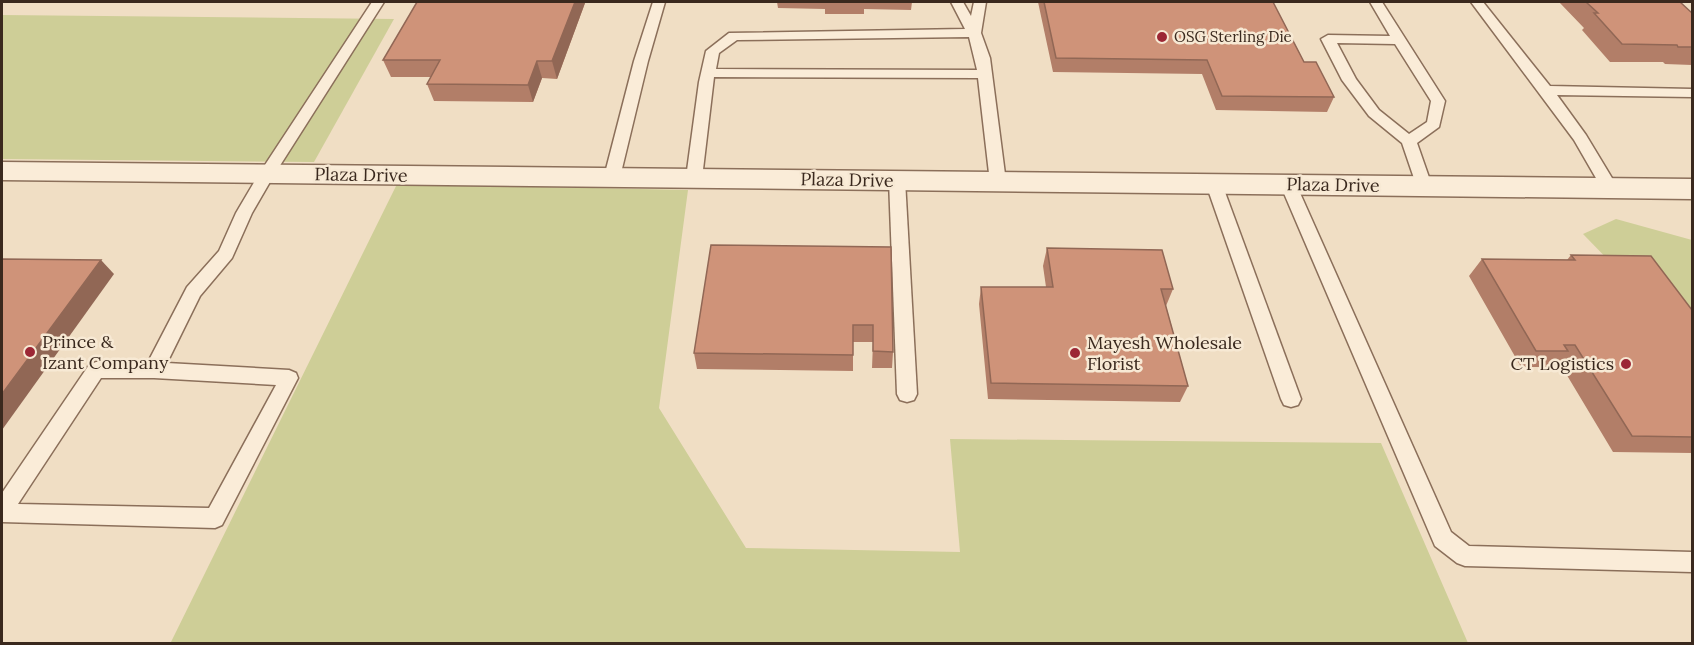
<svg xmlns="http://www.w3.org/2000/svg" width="1694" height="645" font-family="Lora,serif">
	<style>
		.green { fill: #cece97 }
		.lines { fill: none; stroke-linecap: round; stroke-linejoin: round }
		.service-casing { stroke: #8b6f5a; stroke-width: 3 }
		.minor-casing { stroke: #8b6f5a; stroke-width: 3 }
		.service { fill: #faecd8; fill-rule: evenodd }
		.minor { fill: #faecd8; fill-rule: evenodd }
		.wall { fill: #b27e68 }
		.shaded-wall { fill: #916755 }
		.building { fill: #cf9379; stroke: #916755; stroke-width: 1.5 }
		.poi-dot { fill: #9c2735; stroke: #f7e9d4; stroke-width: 2 }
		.labels { text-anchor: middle; stroke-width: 5; stroke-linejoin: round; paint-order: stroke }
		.far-poi-label { font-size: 15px; fill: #3a291e; stroke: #f7e9d4; text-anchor: start }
		.street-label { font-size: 18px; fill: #3a291e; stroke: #f7e9d4 }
		.poi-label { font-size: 18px; fill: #3a291e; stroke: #f7e9d4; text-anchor: start }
	</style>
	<rect width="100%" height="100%" fill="#f0dec4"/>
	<!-- green -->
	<g class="green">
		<path d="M 2,15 L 394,19 L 314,162 L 2,159 Z"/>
		<path d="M 397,184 L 688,190 L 659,408 L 746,548 L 960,552 L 950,439 L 1381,443 L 1468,643 L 170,644 Z"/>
		<path d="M 1616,219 L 1692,240 L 1692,332 L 1623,275 L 1583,234 Z"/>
	</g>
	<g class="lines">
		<!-- service casing -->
		<g class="service-casing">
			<g id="service">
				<path d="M 372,2 L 384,2 L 274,175 L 252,213 L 232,258 L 200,296 L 167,363 L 289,370 L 296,373 L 298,378 L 222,525 L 215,528 L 2,522 L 2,493 L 89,365 L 96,362 L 148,362 L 187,287 L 219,251 L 236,213 L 259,174 ZM 101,378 L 154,378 L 276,385 L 209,508 L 18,504 Z"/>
				<path d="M 653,2 L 665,2 L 648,61 L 620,177 L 612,182 L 604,177 L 634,61 Z"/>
				<path d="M 951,2 L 963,2 L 971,16 L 974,2 L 986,2 L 981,33 L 990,58 L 1006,182 L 1004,186 L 992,186 L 990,182 L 978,78 L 714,77 L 702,178 L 700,182 L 688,182 L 686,178 L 699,82 L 706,51 L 729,33 L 965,29 ZM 969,37 L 977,70 L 716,69 L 719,53 L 737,40 Z"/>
				<path d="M 1370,2 L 1382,2 L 1445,101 L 1439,127 L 1417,143 L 1432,186 L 1430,190 L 1418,190 L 1402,143 L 1369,116 L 1342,80 L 1321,39 L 1328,35 L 1390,36 ZM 1337,43 L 1395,44 L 1431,101 L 1427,122 L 1409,134 L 1379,110 L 1356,79 Z"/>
				<path d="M 1471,2 L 1483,2 L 1550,86 L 1692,89 L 1692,97 L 1557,95 L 1586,135 L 1618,188 L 1616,192 L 1604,192 L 1574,140 Z"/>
				<path d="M 897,175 L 905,180 L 917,394 L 914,400 L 907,402 L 900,400 L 897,394 L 889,180 Z"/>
				<path d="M 1214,179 L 1220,180 L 1222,184 L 1301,399 L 1298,405 L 1291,407 L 1284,405 L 1281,399 L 1206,184 L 1208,180 Z"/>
				<path d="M 1288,179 L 1294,180 L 1296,184 L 1451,532 L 1469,546 L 1692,552 L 1692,572 L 1465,566 L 1457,563 L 1435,546 L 1280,184 L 1282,180 Z"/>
			</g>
		</g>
		<!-- minor casing -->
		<g class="minor-casing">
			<path id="minor" d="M 2,162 L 1692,179 L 1692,199 L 2,180 Z"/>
		</g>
		<!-- service -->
		<use href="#service" class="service"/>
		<!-- minor -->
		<use href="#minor" class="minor"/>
	</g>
	<!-- wall -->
	<g class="wall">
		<path d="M 777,2 L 912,2 L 911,10 L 864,9 L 864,14 L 825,14 L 825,9 L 778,8 Z"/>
		<path d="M 1038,2 L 1273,2 L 1304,62 L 1334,97 L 1327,112 L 1216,110 L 1202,74 L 1053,72 Z"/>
		<path d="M 1559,2 L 1680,2 L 1692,13 L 1692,65 L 1665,64 L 1663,62 L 1610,62 L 1582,30 L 1584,28 Z"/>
		<path d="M 585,3 L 557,79 L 542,78 L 533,102 L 434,101 L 427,84 L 431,77 L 391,77 L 383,60 Z"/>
		<path d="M 891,247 L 893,352 L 892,368 L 872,368 L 873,342 L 853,342 L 853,371 L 697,369 L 694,353 Z"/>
		<path d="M 1047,248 L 1173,289 L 1166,306 L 1188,386 L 1180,402 L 988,399 L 979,304 L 981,287 L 1046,287 L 1043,266 Z"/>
		<path d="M 1571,255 L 1692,310 L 1692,453 L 1613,452 L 1559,362 L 1552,367 L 1521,367 L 1469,276 L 1482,259 L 1567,260 Z"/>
	</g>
	<!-- shaded-wall -->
	<g class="shaded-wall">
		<path d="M 575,2 L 584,2 L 585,3 L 557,79 L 552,61 Z"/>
		<path d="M 537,61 L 542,78 L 533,102 L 528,85 Z"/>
		<path d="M 101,260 L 114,274 L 2,430 L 2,394 Z"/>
	</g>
	<!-- building -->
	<g class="building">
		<path d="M 417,2 L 575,2 L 552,61 L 537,61 L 528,85 L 427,84 L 440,60 L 383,60 Z"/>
		<path d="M 1044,2 L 1273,2 L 1304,62 L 1316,62 L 1334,97 L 1222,96 L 1207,60 L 1056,58 Z"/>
		<path d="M 1586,2 L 1680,2 L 1692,13 L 1692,47 L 1678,47 L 1677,45 L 1622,44 L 1594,13 L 1598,13 Z"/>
		<path d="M 711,245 L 891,247 L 893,352 L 873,351 L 873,325 L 853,325 L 853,355 L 694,353 Z"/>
		<path d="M 1047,248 L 1162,250 L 1173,289 L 1161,289 L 1188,386 L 991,383 L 981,287 L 1053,287 Z"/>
		<path d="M 1571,255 L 1651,256 L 1692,310 L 1692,437 L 1632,436 L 1575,345 L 1564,345 L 1568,351 L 1536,351 L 1482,259 L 1575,260 Z"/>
		<path d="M 2,259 L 101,260 L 2,394 Z"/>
	</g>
	<!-- markers -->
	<g class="poi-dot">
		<circle cx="1162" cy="37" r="6"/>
		<circle cx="30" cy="352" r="6"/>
		<circle cx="1075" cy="353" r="6"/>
		<circle cx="1626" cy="364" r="6"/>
	</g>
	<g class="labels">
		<!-- far-poi labels -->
		<g class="far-poi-label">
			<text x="1174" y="42">OSG Sterling Die</text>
		</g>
		<!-- street labels -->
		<g class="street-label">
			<text transform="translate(361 175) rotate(1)" y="6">Plaza Drive</text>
			<text transform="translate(847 180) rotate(1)" y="6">Plaza Drive</text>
			<text transform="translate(1333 185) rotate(1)" y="6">Plaza Drive</text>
		</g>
		<!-- poi labels -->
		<g class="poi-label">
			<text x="42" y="348">Prince &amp;<tspan x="42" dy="21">Izant Company</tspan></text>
			<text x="1087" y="349">Mayesh Wholesale<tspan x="1087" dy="21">Florist</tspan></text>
			<text x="1614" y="370" text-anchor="end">CT Logistics</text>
		</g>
	</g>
	<!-- border -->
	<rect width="1694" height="645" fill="none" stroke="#3a291e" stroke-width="6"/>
</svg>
